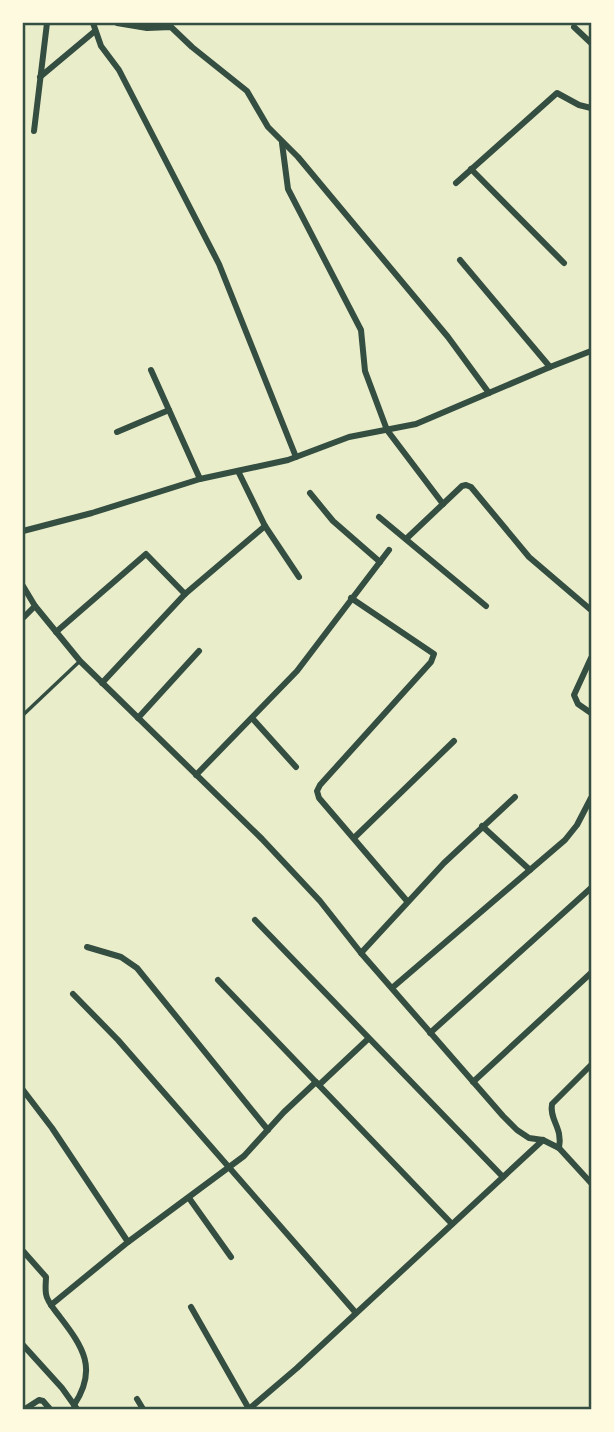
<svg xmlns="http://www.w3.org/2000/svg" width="614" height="1432" font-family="'Noto Serif',serif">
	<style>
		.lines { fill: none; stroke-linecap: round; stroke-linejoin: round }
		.service { stroke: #344e41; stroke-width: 3.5 }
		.minor { stroke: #344e41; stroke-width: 6 }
		.neatline { fill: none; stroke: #344e41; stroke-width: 2.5 }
	</style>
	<rect width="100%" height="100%" fill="#e9edc9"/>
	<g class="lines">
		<!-- service -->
		<path class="service" d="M 23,715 L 80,661"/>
		<!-- minor -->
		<g class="minor">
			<path d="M 93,23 L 101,46 L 119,70 L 219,264 L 296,457"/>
			<path d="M 117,23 L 147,28 L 171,27 L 192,47 L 247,91 L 268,127 L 298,157 L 448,337 L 489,393"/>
			<path d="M 574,27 L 591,43"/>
			<path d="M 40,77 L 95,31"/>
			<path d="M 34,131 L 47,23"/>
			<path d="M 282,143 L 288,189 L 361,330 L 365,371 L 387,430 L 443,504"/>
			<path d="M 471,169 L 564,263"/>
			<path d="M 456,183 L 557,93 L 579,105 L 591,108"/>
			<path d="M 460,260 L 550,367"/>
			<path d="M 151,370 L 200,479"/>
			<path d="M 117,432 L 169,410"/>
			<path d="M 238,471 L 265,526 L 299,577"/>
			<path d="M 310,493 L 333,521 L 380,562"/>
			<path d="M 379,517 L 486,606"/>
			<path d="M 23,531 L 92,513 L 200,479 L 288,460 L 349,437 L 416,424 L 550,367 L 591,351"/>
			<path d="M 406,539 L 462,486 L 466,485 L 471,487 L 529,557 L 591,610"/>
			<path d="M 23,586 L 35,606 L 80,661 L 262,839 L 320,901 L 361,953 L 503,1116 L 517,1130 L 529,1138 L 543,1140 L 559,1148 L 591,1183"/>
			<path d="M 351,598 L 434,654 L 431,662 L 320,785 L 317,791 L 319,798 L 407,901"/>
			<path d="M 23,618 L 35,606"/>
			<path d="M 56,632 L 146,554 L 185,594"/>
			<path d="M 591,658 L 574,695 L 578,704 L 591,713"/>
			<path d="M 102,683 L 185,594 L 265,526"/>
			<path d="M 138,718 L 199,651"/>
			<path d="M 252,718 L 296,767"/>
			<path d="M 196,775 L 297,671 L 389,550"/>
			<path d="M 482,826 L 530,870"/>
			<path d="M 354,838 L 454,741"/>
			<path d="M 255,920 L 503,1177"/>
			<path d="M 87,947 L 121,957 L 137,968 L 268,1130"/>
			<path d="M 361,953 L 444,863 L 515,797"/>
			<path d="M 218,980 L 452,1224"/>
			<path d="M 392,988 L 565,840 L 577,825 L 591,798"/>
			<path d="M 73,994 L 118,1040 L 356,1313"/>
			<path d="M 430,1033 L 591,888"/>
			<path d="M 473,1082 L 591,973"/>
			<path d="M 319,1085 L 368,1039"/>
			<path d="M 23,1090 L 52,1128 L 128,1242"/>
			<path d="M 559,1148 C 563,1127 549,1120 552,1104 L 591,1065"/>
			<path d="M 189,1198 L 231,1257"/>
			<path d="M 23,1251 L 46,1277 C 46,1282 45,1288 46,1294 C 47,1302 55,1310 60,1317 C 83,1347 98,1369 74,1405"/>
			<path d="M 51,1305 L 128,1242 L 244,1156 L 284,1112 L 316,1082"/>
			<path d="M 191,1307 L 249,1409"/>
			<path d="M 23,1345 L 62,1388 L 77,1409"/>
			<path d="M 137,1399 L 143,1409"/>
			<path d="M 25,1409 L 39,1400 L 43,1401 L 50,1409"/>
			<path d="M 249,1409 L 297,1368 L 543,1140"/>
		</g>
	</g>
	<!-- border -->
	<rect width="614" height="1432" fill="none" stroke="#fefae0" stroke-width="49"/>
	<rect x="24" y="24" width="566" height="1384" class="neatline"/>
</svg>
